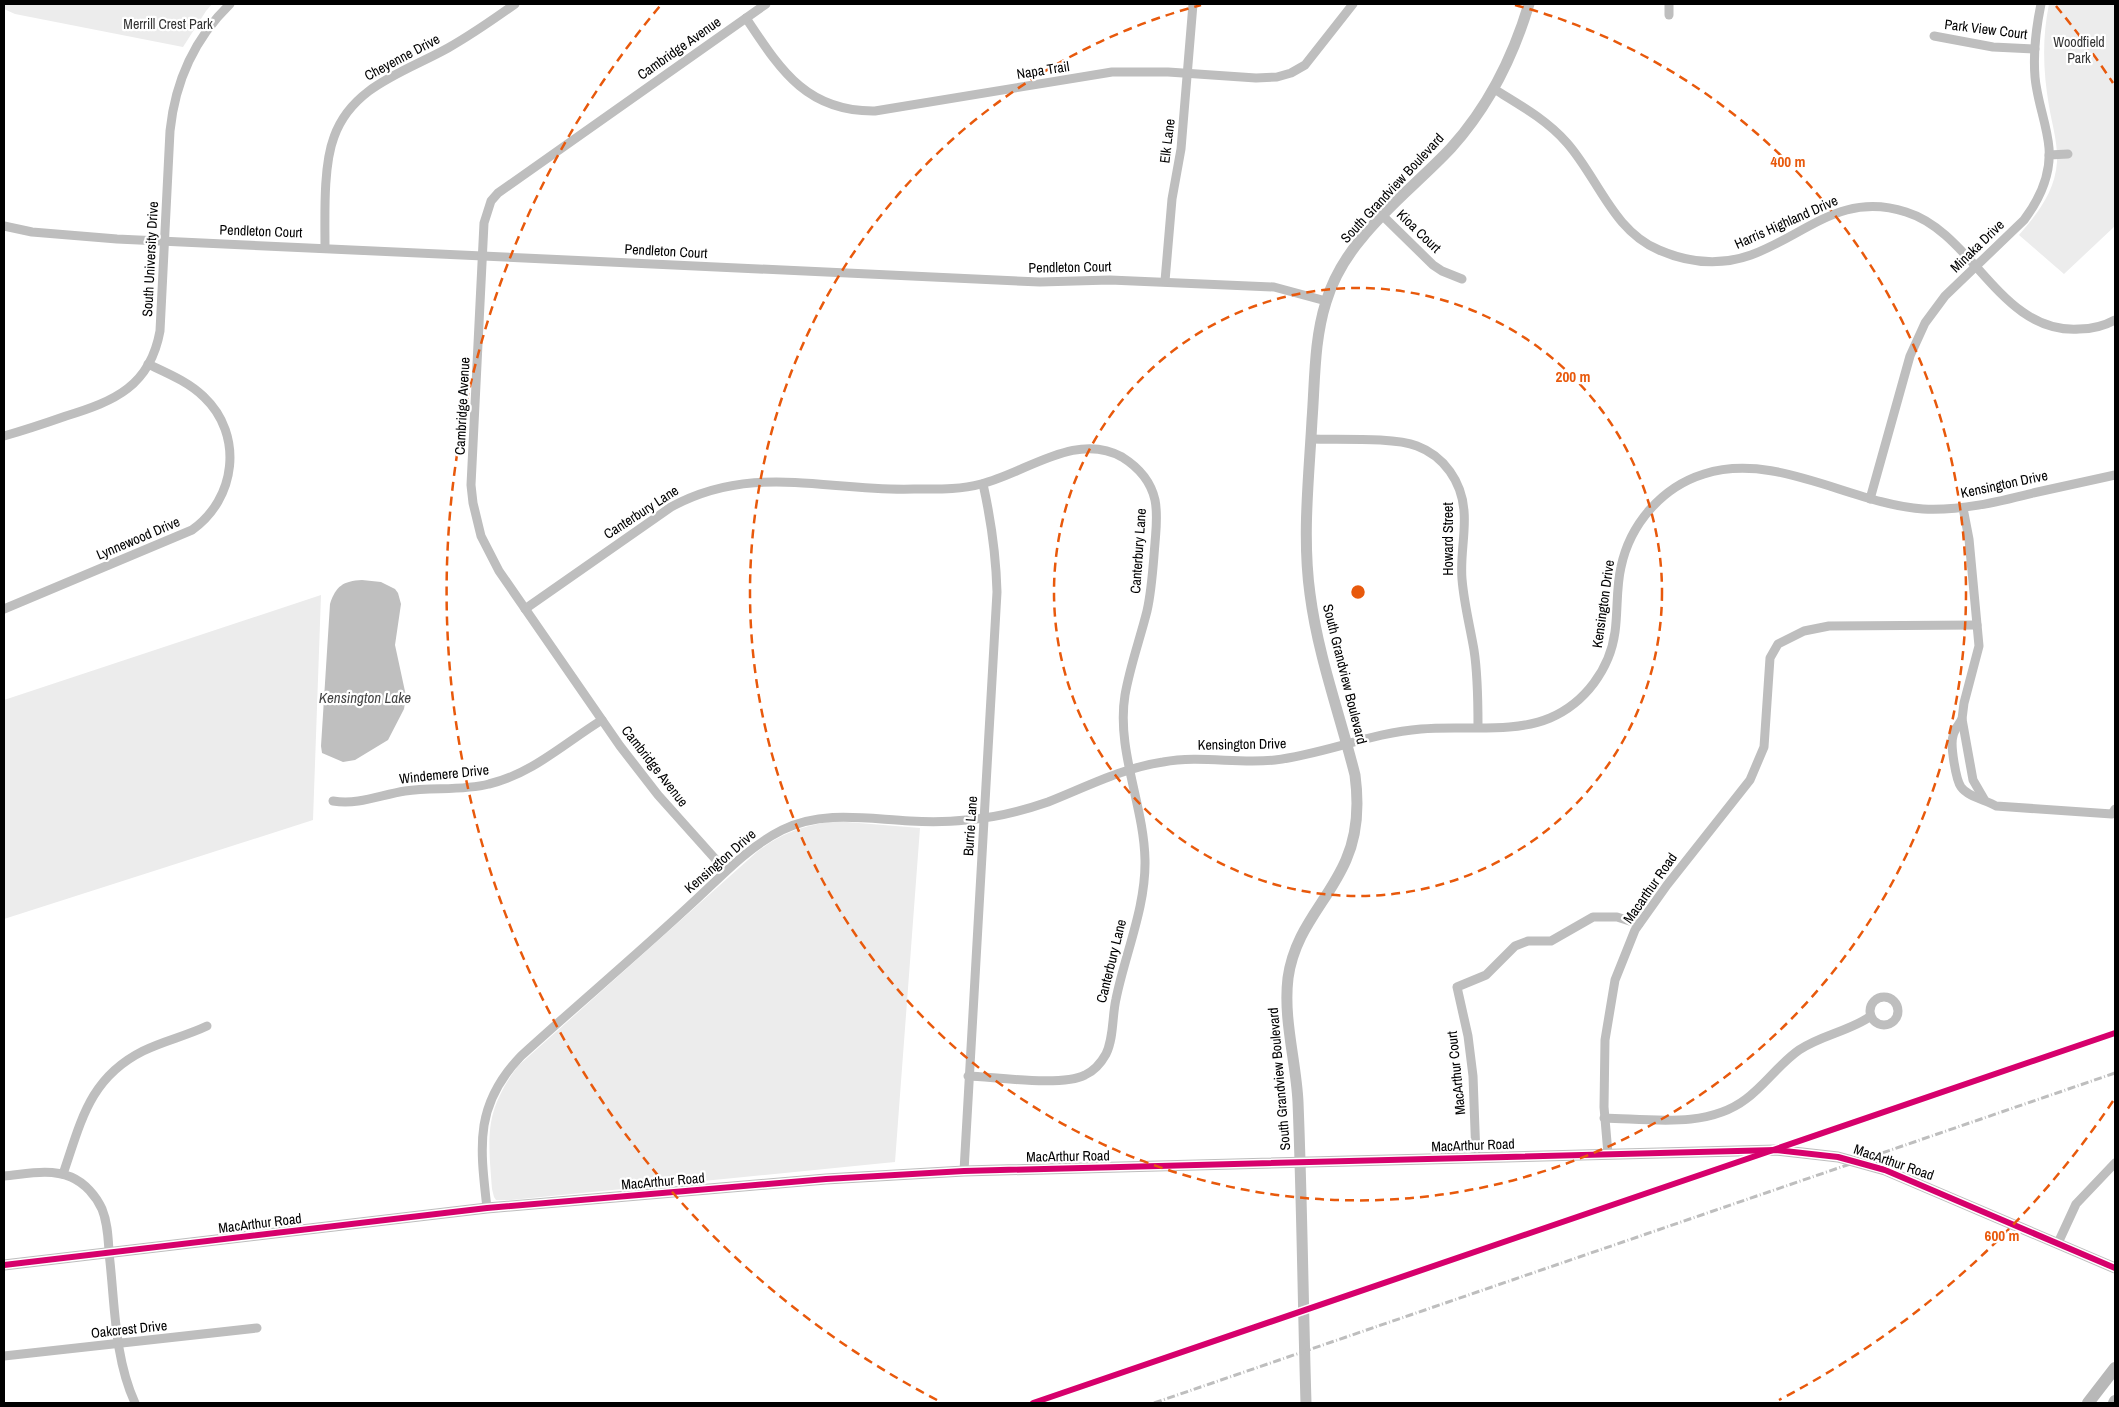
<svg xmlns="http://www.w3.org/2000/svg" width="2119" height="1407" font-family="'Archivo Narrow',sans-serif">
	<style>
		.green { fill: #ececec }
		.water { fill: #bfbfbf }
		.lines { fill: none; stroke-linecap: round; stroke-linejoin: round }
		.minor { stroke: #bebebe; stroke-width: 9 }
		.tertiary { stroke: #bebebe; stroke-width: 11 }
		.secondary { stroke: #b8b8b8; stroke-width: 12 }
		.rail { stroke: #bebebe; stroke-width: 3; stroke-dasharray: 8 2.5 1 2.5; stroke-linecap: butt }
		.cycleway-casing { stroke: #fff; stroke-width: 9 }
		.cycleway { stroke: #d6006c; stroke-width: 6 }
		.ring { fill: none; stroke: #e8590c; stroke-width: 2.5; stroke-dasharray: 9 6 }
		.labels { text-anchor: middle; stroke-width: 4.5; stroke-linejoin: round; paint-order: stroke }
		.park-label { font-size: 14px; fill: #333; stroke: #fff }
		.street-label { font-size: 14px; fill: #000; stroke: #fff }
		.water-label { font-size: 15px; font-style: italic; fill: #444; stroke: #fff }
		.centre { fill: #e8590c; stroke: #fff; stroke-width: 2.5 }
		.ring-label { font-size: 15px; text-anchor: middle; font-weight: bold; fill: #e8590c; stroke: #fff; stroke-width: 4.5; stroke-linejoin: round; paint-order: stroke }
	</style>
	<rect width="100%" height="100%" fill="#fff"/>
	<!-- green -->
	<g class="green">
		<path d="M 4,4 L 212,4 L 206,11 L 183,47 L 15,14 L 4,9 Z"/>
		<path d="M 2049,4 L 2115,4 L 2115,226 L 2064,274 L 2019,235 C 2037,214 2055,192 2057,162 C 2058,143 2052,124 2049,106 C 2043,71 2042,38 2049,4 Z"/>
		<path d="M 321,595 L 313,820 L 4,919 L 4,700 Z"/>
		<path d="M 834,821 L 920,828 L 895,1162 L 511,1200 L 496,1200 L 494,1197 L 492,1189 C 488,1135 484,1112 518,1066 L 758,851 C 784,832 803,826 834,821 Z"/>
	</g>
	<!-- water -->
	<path class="water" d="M 362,580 L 381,582 L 395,589 L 398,593 L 401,604 L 395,645 L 406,696 L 404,709 L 388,740 L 355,760 L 343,762 L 322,753 L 321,746 L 330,604 C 336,586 343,581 362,580 Z"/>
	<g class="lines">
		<!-- minor -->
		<g class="minor">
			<path d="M 1669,4 L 1669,15"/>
			<path d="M 746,18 C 780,69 806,112 875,111 L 1112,72 L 1168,72 L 1256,78 L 1277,77 L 1291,73 L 1305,65 L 1353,4"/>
			<path d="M 1934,36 L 1993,47 L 2035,49"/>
			<path d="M 1494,89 C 1520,105 1547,120 1567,143 C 1598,178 1613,231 1659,250 C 1689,263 1720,266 1751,255 C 1806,235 1841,191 1906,212 C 1974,233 2000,334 2079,329 C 2092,329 2104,326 2115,320"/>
			<path d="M 2049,155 L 2068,154"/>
			<path d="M 1383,216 L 1433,265 L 1442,271 L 1462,279"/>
			<path d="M 4,226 L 32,232 L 117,239 L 1040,282 L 1110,280 L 1274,287 L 1326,301"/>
			<path d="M 325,248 C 325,216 323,166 334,137 C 352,86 405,72 448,48 C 471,35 494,19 515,4"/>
			<path d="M 1165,281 L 1172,199 L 1181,149 L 1193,4"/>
			<path d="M 4,436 C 25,430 46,423 66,416 C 115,401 150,386 160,331 L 170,131 C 175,82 195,38 230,4"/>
			<path d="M 1311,439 C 1339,440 1393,437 1417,446 C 1444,456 1462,482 1464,511 C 1466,533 1460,556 1462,579 C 1464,604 1470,626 1474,650 C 1478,676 1478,701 1478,726"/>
			<path d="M 1870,499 L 1910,356 L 1925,323 L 1945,296 L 2024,220 C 2039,200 2051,174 2049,148 C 2047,124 2037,101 2035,77 C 2033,52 2036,28 2041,4"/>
			<path d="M 1963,508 L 1969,539 L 1979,646 L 1964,703 L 1962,719 L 1973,780 L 1984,799"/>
			<path d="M 4,609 L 192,530 C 236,499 244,435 204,397 C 189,382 167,373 148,364"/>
			<path d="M 525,609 L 671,507 C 754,462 827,492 914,489 C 937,489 959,490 981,484 C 1026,473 1076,431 1122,457 C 1138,467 1151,482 1155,500 C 1158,515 1156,529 1155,543 C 1153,566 1152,589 1147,611 C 1140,639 1130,666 1125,695 C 1116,750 1144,805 1145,860 C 1146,907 1125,954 1116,999 C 1112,1016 1114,1038 1106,1054 C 1101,1063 1094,1071 1085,1075 C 1062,1087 996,1077 968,1076"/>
			<path d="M 1962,719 C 1959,724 1954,730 1953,736 C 1950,745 1956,780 1961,787 C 1968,797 1986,800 1996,806 L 2112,814 L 2115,809"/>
			<path d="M 333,801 C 359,805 380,795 405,791 C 433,787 462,791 489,784 C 532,774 566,742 602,720"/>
			<path d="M 726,871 L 658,795 L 620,746 L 499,571 L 481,536 L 473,503 L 471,485 L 484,223 L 491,201 L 498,193 L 766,4"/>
			<circle cx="1884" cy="1011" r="14"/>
			<path d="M 1604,1118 C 1650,1119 1707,1129 1746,1099 C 1765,1085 1779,1064 1799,1050 C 1821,1035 1850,1031 1871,1016"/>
			<path d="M 1608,1154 L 1604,1107 L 1605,1040 L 1615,980 L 1635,930 L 1667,885 L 1750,780 L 1764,747 L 1770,658 L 1778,644 L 1804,631 L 1829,626 L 1977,625"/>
			<path d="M 1476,1157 L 1473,1076 L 1468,1036 L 1457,987 L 1486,975 L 1515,946 L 1528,941 L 1551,941 L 1593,917 L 1617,917 L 1639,924"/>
			<path d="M 964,1171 L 997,592 C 996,555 991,520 983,484"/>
			<path d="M 63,1174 C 81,1122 89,1078 143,1051 C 163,1041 186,1036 207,1026"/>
			<path d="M 4,1176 C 26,1174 50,1168 71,1177 C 85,1183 96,1196 102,1209 C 109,1226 108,1245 110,1262 C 115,1309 115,1359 135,1403"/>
			<path d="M 487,1208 C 480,1146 474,1105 521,1056 C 576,1006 633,958 688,907 C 718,880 746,848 782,830 C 823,810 867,819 910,821 C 929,822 948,822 966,820 C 994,818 1022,811 1048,802 C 1086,787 1122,768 1163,762 C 1200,755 1237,764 1275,760 C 1324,754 1371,733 1421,729 C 1462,725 1512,734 1550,718 C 1585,703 1610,669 1615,632 C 1618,611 1616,588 1621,567 C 1630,524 1662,487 1704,474 C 1776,451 1851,504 1923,509 C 1960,511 1997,502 2033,493 C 2060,487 2088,481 2115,475"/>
			<path d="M 2058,1243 L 2076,1204 L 2115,1163"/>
			<path d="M 4,1356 L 257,1328"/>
		</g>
		<!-- tertiary -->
		<g class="tertiary">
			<path d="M 4,1265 L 487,1208 L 826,1179 L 964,1171 L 1776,1150 L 1838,1157 L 1885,1170 L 2115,1268"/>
			<path d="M 1306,1403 C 1303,1303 1302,1202 1298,1102 C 1296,1061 1283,1019 1288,978 C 1295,928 1328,902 1346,860 C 1358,833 1359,805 1355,775 C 1340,715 1318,656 1310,594 C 1302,536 1309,477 1312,420 C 1315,380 1314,340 1326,302 C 1333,279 1346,257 1361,239 C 1387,206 1422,179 1451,148 C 1489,106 1513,57 1529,4"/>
		</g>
		<!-- secondary -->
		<g class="secondary">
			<path d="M 2088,1403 L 2115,1368"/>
			<path d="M 2114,1403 L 2115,1401"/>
		</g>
		<!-- rail -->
		<path class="rail" d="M 1154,1403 L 2115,1073"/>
		<!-- cycleway casing -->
		<g class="cycleway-casing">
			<g id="cycleway">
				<path d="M 4,1265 L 487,1208 L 826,1179 L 964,1171 L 1776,1150 L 1838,1157 L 1885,1170 L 2115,1268"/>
				<path d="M 1033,1403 L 2115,1033"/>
			</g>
		</g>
		<!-- cycleway -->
		<use href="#cycleway" class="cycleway"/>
	</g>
	<!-- distance rings -->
	<g class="ring">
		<circle cx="1358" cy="592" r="304"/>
		<path d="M1515 5A608 608 0 1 1 1201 5"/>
		<path d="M2113 1101A911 911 0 0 1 1779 1400M937 1400A911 911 0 0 1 660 6M2056 6A911 911 0 0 1 2113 83"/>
	</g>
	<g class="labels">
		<!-- park labels -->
		<g class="park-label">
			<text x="168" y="29">Merrill Crest Park</text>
			<text x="2079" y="47">Woodfield<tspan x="2079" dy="16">Park</tspan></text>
		</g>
		<!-- street labels -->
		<g class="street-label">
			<text transform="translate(1986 29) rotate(7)" y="5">Park View Court</text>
			<text transform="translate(679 48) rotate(-35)" y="5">Cambridge Avenue</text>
			<text transform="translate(402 57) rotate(-28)" y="5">Cheyenne Drive</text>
			<text transform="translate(1043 70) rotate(-9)" y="5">Napa Trail</text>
			<text transform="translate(1167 141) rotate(-83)" y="5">Elk Lane</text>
			<text transform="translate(1392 188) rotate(-47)" y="5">South Grandview Boulevard</text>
			<text transform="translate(1786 222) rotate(-24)" y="5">Harris Highland Drive</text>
			<text transform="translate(261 231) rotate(2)" y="5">Pendleton Court</text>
			<text transform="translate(1419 231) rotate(44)" y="5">Kioa Court</text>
			<text transform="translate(1977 246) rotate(-44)" y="5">Minaka Drive</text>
			<text transform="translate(666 251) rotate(3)" y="5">Pendleton Court</text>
			<text transform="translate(150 259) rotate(-87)" y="5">South University Drive</text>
			<text transform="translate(1070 267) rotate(-1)" y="5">Pendleton Court</text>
			<text transform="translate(462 406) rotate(-87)" y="5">Cambridge Avenue</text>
			<text transform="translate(2004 484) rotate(-12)" y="5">Kensington Drive</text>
			<text transform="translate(641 512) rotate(-33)" y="5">Canterbury Lane</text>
			<text transform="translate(138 538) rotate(-23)" y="5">Lynnewood Drive</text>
			<text transform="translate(1448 539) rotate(-90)" y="5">Howard Street</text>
			<text transform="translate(1138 551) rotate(-86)" y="5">Canterbury Lane</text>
			<text transform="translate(1603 604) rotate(-82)" y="5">Kensington Drive</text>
			<text transform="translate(1345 674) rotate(76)" y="5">South Grandview Boulevard</text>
			<text transform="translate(1242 744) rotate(-1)" y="5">Kensington Drive</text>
			<text transform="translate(655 766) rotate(52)" y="5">Cambridge Avenue</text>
			<text transform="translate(444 774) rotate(-6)" y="5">Windemere Drive</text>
			<text transform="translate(970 826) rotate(-86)" y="5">Burrie Lane</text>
			<text transform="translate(720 861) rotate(-41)" y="5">Kensington Drive</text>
			<text transform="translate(1650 888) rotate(-55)" y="5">Macarthur Road</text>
			<text transform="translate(1111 961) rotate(-76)" y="5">Canterbury Lane</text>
			<text transform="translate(1456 1073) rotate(-96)" y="5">MacArthur Court</text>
			<text transform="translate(1279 1079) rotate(-95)" y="5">South Grandview Boulevard</text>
			<text transform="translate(1473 1145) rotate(-2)" y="5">MacArthur Road</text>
			<text transform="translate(1068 1156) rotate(-1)" y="5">MacArthur Road</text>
			<text transform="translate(1894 1162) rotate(19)" y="5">MacArthur Road</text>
			<text transform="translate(663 1181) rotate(-5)" y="5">MacArthur Road</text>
			<text transform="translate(260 1223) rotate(-7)" y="5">MacArthur Road</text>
			<text transform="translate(129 1329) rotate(-6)" y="5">Oakcrest Drive</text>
		</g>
		<!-- water labels -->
		<g class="water-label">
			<text x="365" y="703">Kensington Lake</text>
		</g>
	</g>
	<circle cx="1358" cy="592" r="8" class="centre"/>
	<g class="ring-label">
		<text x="1788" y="167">400 m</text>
		<text x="1573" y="382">200 m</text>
		<text x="2002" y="1241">600 m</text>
	</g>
	<!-- border -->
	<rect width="2119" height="1407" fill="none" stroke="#000000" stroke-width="10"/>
</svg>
